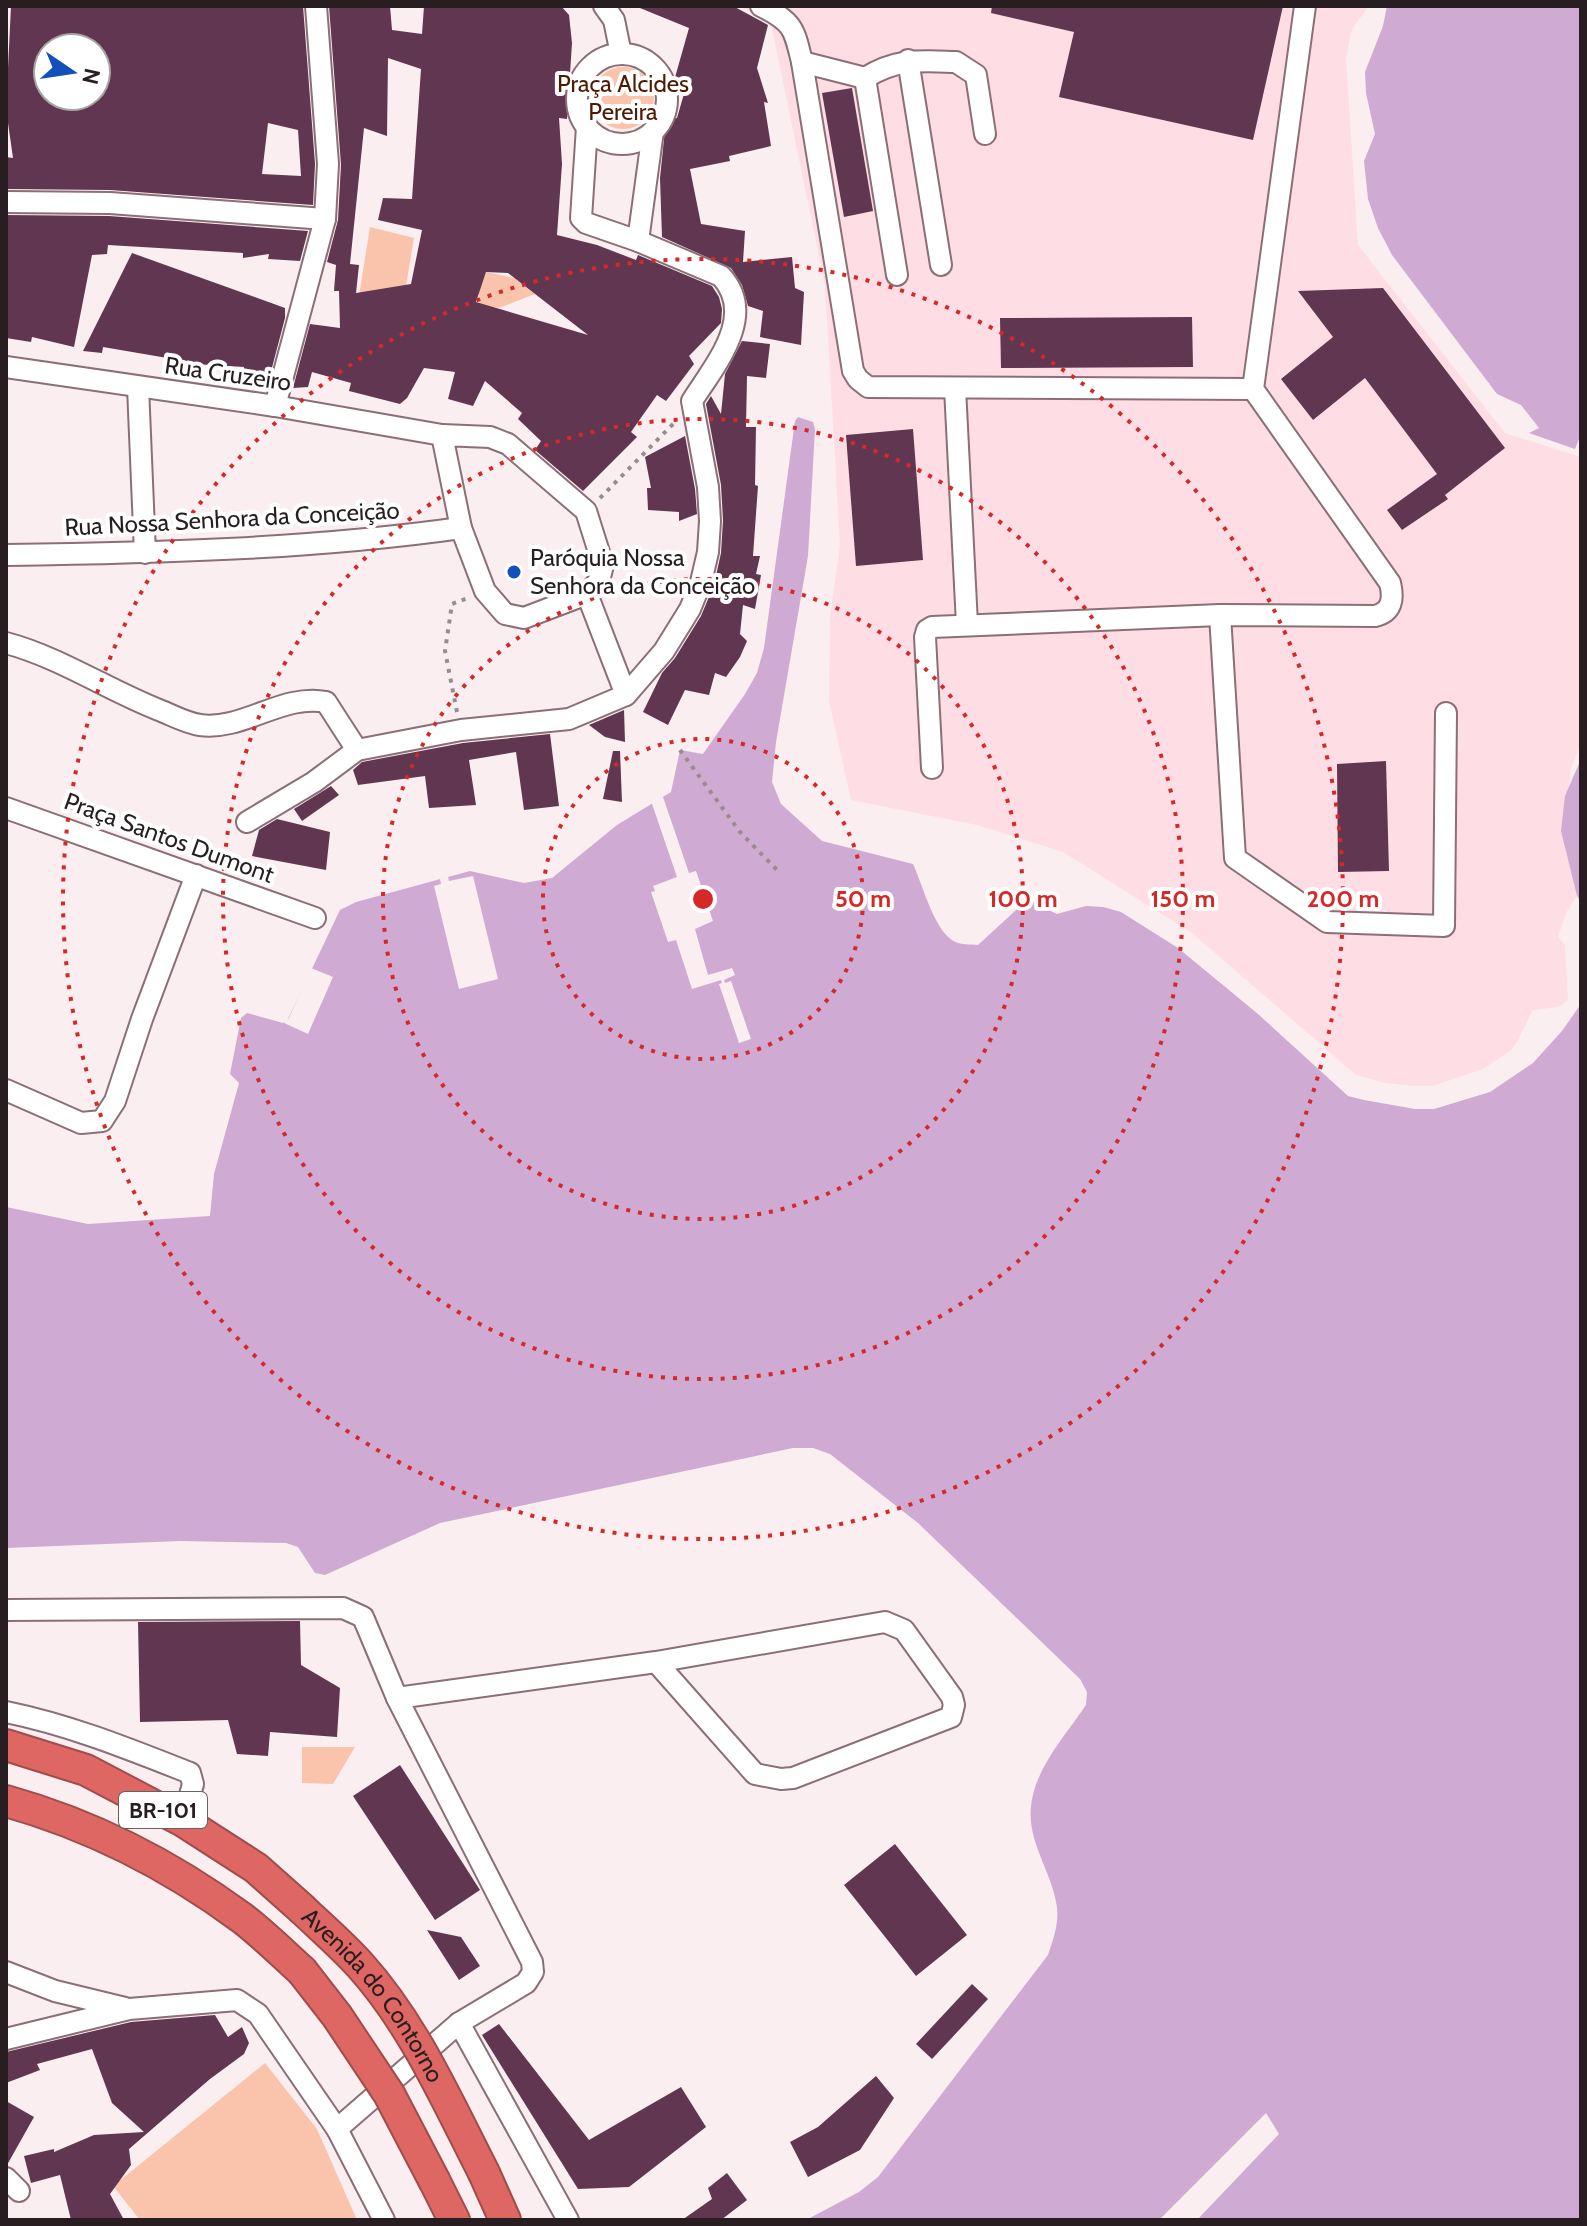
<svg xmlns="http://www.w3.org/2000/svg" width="1587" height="2226" font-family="Cabin,sans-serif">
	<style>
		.built { fill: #fedee4 }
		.green { fill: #fac4ac }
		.water { fill: #cfaad3 }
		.pier { fill: #fbeef0 }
		.building { fill: #603650; fill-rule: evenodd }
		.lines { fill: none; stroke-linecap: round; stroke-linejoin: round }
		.minor-casing { stroke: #8b6f76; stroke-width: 24 }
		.highway-casing { stroke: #9e4d4c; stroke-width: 34 }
		.path { stroke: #988c8e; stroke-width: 4; stroke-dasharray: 4 6; stroke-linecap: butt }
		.minor { stroke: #fff; stroke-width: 20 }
		.highway { stroke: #de6763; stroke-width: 30 }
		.highway-bridge-casing { stroke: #9e4d4c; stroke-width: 34; stroke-linecap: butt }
		.highway-bridge { stroke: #de6763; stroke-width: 30 }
		.ring { fill: none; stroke: #d62828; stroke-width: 4; stroke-dasharray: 4 8 }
		.poi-dot { fill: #1350bb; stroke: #fff; stroke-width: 3 }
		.labels { text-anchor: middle; stroke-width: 8; stroke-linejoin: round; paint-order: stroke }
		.shield { fill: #fff; stroke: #686163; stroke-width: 2 }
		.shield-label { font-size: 22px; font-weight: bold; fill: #281d20 }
		.park-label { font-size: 24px; fill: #4b1b02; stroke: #fff }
		.street-label { font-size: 24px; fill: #281d20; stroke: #fff }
		.poi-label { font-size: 24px; fill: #281d20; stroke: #fff; text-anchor: start }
		.centre { fill: #d62828; stroke: #fff; stroke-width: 4 }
		.ring-label { font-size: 24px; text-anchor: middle; font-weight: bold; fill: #d62828; stroke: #fff; stroke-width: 8; stroke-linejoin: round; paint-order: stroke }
	</style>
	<rect width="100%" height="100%" fill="#fbeef0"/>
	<!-- built -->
	<path class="built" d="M 739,6 L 1369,6 L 1352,29 L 1346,59 L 1358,245 L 1505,433 L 1581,457 L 1581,744 L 1571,768 L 1563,838 L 1577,896 L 1566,913 L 1558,937 L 1565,945 L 1568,1000 L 1559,1007 L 1533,1010 L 1517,1042 L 1510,1051 L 1483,1069 L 1433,1086 L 1413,1086 L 1385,1083 L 1356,1075 L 1192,933 L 1063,852 L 977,825 L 851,800 L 829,701 L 830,617 L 840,546 L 825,285 L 771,24 Z"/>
	<!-- green -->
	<g class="green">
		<circle cx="623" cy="98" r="31"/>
		<path d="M 370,227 L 414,238 L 402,310 L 357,308 Z"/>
		<path d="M 486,272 L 514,278 L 535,294 L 499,308 L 480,305 L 479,292 Z"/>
		<path d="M 302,1747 L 355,1747 L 333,1784 L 302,1783 Z"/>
		<path d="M 265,2063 L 317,2129 L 357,2220 L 140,2220 L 113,2186 Z"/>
	</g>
	<!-- water -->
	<g class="water">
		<path d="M 1387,6 L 1581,6 L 1581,434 L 1575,449 L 1529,433 L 1539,428 L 1521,405 L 1497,394 L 1392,255 L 1378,228 L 1368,199 L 1364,161 L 1375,134 L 1366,93 L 1365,72 L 1383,26 Z"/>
		<path d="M 798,417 L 813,422 L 815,429 L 808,556 L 776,742 L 772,782 L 781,804 L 822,841 L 913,864 C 923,885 935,936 958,943 C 964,945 972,944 978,945 L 1027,900 L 1057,914 L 1086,906 L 1103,907 L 1121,912 L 1178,948 L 1258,1014 L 1348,1096 L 1364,1100 L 1415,1109 L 1434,1109 L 1490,1092 L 1533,1063 L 1562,1031 L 1581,1004 L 1581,2220 L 806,2220 L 859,2192 L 878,2177 L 1048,1955 C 1053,1940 1059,1924 1057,1908 C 1053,1873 1027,1843 1031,1807 C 1034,1769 1066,1735 1086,1705 L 1087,1692 L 1080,1679 L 918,1523 L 830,1454 L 813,1448 L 793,1448 L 440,1523 L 325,1575 L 315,1573 L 298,1547 L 286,1543 L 180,1541 L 6,1548 L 6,1207 L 88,1224 L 210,1216 L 214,1174 L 239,1083 L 230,1074 L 241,1018 L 247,1013 L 283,1023 L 287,1021 L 340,910 L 356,902 L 470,871 L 524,883 L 552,878 L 617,825 L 671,792 L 680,750 L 703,754 L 745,694 L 757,673 L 764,648 L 795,421 Z"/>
		<path d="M 1581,759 L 1581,902 L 1577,896 L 1561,831 L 1565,796 Z"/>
	</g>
	<!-- pier -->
	<g class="pier">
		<path d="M 662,794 L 689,873 L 696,871 L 713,921 L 695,929 L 708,975 L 732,968 L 735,975 L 724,980 L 725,983 L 731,981 L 751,1039 L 739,1043 L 719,984 L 722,983 L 721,980 L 692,989 L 676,940 L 668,942 L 651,892 L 655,891 L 653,886 L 677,877 L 651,801 Z"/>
		<path d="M 448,876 L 449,881 L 473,876 L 498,979 L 459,989 L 434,886 L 441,884 L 440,879 Z"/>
		<path d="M 311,968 L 333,977 L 308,1034 L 284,1023 L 289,1018 Z"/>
		<path d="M 1266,2113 L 1279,2134 L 1197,2220 L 1159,2220 Z"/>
	</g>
	<!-- building -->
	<g class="building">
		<path d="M 11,6 L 303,6 L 315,164 L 313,205 L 110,190 L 6,189 L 6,157 L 13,158 L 6,109 ZM 48,48 L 96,48 L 96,96 L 48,96 ZM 268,123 L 298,130 L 301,176 L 262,174 Z"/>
		<path d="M 329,6 L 390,6 L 392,30 L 422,34 L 424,6 L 561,6 L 569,15 L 572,43 L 567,119 L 559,118 L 562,164 L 557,235 L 597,245 L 636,260 L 638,255 L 712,286 L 719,297 L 722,309 L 721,323 L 689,356 L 694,364 L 666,401 L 657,395 L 631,432 L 637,437 L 583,491 L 535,450 L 541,441 L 518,419 L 522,413 L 485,381 L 473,406 L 448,399 L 455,372 L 424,368 L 407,398 L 400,404 L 349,391 L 351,383 L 312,372 L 308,387 L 293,388 L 310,324 L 340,328 L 339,291 L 334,291 L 336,265 L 327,262 L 338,220 L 341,165 ZM 388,58 L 421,69 L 412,199 L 383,198 L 378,220 L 422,230 L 411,284 L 356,293 L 359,265 L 350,264 L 364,128 L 387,136 ZM 486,272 L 508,273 L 588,335 L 476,302 Z"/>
		<path d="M 635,6 L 733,6 L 768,25 L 757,68 L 768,103 L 764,102 L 771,146 L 729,156 L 730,161 L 690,169 L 701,224 L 745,231 L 743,262 L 792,257 L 795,288 L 804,292 L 801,345 L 760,337 L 763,311 L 748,306 L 742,285 L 731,268 L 662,237 L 660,178 L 666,120 L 677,118 L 688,80 L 674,81 L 689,28 Z"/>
		<path d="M 992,6 L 1283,6 L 1253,140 L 1059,97 L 1074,32 L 991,13 Z"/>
		<path d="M 852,88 L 873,211 L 844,217 L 822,93 Z"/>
		<path d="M 6,215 L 109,216 L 308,231 L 300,261 L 268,259 L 269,254 L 243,258 L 243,253 L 108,245 L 107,254 L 92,255 L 74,347 L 32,337 L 31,342 L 6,338 Z"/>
		<path d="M 132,253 L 285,308 L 285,318 L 269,379 L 243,375 L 244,367 L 178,363 L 179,360 L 103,347 L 102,353 L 83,351 Z"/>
		<path d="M 1383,288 L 1505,448 L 1445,495 L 1448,499 L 1402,530 L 1387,510 L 1437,474 L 1365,378 L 1313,420 L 1281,379 L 1333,337 L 1298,291 Z"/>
		<path d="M 1192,317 L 1193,367 L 1001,368 L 1000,318 Z"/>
		<path d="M 742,341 L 770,344 L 766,378 L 747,376 L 746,427 L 756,427 L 755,485 L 758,486 L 753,556 L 760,556 L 756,574 L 761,575 L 755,609 L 743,605 L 740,634 L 747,641 L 740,657 L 726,677 L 715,673 L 709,695 L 685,690 L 668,725 L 643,712 L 662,673 L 675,658 L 701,616 L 714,585 L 721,553 L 723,520 L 721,485 L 706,404 L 711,396 L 721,414 L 725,374 Z"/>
		<path d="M 913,429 L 923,560 L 856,566 L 846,435 Z"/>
		<path d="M 685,436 L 695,489 L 697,514 L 679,521 L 679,512 L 648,510 L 647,488 L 651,488 L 645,457 Z"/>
		<path d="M 624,710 L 625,742 L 605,737 L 589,725 Z"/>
		<path d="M 550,734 L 559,806 L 524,810 L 516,752 L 469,760 L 476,805 L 429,808 L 425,776 L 358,785 L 353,770 L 362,762 L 463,743 Z"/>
		<path d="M 613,751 L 620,751 L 622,802 L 603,799 Z"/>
		<path d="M 1386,761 L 1389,871 L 1338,872 L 1337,764 Z"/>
		<path d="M 331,786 L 339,795 L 302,821 L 294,809 Z"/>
		<path d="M 277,819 L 330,832 L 326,870 L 252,856 L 259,830 Z"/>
		<path d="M 300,1621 L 301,1665 L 340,1688 L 337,1737 L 270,1732 L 268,1756 L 237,1754 L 228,1720 L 140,1722 L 138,1622 Z"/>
		<path d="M 400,1765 L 480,1890 L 435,1920 L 353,1796 Z"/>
		<path d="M 895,1844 L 967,1935 L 916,1976 L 844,1885 Z"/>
		<path d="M 427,1930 L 461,1937 L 480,1966 L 459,1980 Z"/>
		<path d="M 972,1984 L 988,1999 L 932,2059 L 916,2044 Z"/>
		<path d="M 215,2015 L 228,2037 L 242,2027 L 249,2043 L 244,2054 L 210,2079 L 129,2149 L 131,2165 L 110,2194 L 124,2220 L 71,2220 L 60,2175 L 31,2183 L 24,2156 L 54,2149 L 54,2152 L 94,2135 L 144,2132 L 112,2103 L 92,2049 L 37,2064 L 40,2070 L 6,2083 L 6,2052 L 131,2022 Z"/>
		<path d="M 499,2024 L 589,2140 L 681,2087 L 706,2127 L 629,2187 L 578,2189 L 482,2035 Z"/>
		<path d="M 876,2076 L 894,2098 L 860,2150 L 808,2177 L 790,2142 L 818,2127 Z"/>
		<path d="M 6,2101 L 34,2117 L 7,2165 L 6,2165 Z"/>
		<path d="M 727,2173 L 747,2200 L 721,2220 L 682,2220 L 712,2199 L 708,2188 Z"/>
	</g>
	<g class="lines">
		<!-- minor casing -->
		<g class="minor-casing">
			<g id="minor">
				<path d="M 604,6 L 614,20 L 621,54"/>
				<path d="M 761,6 C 793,22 794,28 802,62 L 853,371 L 858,379 L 868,387 L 1253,389"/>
				<circle cx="622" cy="99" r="45"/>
				<path d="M 908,60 L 941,265"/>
				<path d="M 802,62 L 865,78 C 897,58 920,61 956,62 L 976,75 L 985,134"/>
				<path d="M 865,78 L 897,275"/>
				<path d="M 587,127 L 581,218 L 586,223 L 638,241 L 653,131"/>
				<path d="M 6,202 L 110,203 L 325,219"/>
				<path d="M 6,367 L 275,406 L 442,435"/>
				<path d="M 138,387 L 145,553"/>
				<path d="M 955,388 L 967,624"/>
				<path d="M 275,406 L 325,219 L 328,164 L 316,6"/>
				<path d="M 442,435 L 490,437 L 508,444 L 586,511 L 603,565 L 599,581 L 587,594 L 524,618 L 505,614 L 485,591 L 461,528 Z"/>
				<path d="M 6,555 C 157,553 311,549 461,528"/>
				<path d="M 587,594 L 626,695"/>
				<path d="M 1220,615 L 1235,858 L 1327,922 L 1444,926 L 1446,713"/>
				<path d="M 6,643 C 59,657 108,690 159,710 C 172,715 186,723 200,725 C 243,731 283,693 326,702 L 357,750"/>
				<path d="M 932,768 L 925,637 L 927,630 L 932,627 L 1220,615 L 1375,616 C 1392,612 1394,599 1390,583 L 1253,389 L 1305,6"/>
				<path d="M 6,808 L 315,918"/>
				<path d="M 247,822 L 314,782 L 357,750 L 461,730 L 569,719 L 626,695 L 664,651 L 690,609 L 701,582 L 708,552 L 710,521 L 708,487 L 692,401 C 714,366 758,316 721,276 L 638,241"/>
				<path d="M 6,1090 L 81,1123 L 102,1121 L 115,1101 L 142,1019 L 196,875"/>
				<path d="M 6,1610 L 343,1608 L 363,1617 L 397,1698 L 656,1662 L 885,1622 L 904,1630 L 952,1697 L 954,1705 L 951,1717 L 793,1778 L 781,1779 L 755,1774 L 656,1662"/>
				<path d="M 6,1712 C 70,1725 129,1749 190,1773 L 193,1784 L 183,1821"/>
				<path d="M 6,1972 L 55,1991 L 125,2008"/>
				<path d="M 459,2023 L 568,2220"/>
				<path d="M 6,2039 L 129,2009 L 237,2000 L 258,2014 L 337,2129"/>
				<path d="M 6,2178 L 19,2191"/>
				<path d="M 384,2220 L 337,2129 L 459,2023 L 526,1983 L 533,1972 L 532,1962 L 397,1698"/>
			</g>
		</g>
		<!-- highway casing -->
		<g class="highway-casing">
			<g id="highway">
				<path d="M 6,1745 L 86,1770 L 183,1821 L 256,1868 L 301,1908"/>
				<path d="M 6,1801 C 92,1825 170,1865 242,1918 C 263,1934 282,1953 302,1971"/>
				<path d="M 484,2173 L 505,2220"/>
				<path d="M 435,2182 L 454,2220"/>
			</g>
		</g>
		<!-- path -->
		<g class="path">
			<path d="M 600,498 L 675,422"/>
			<path d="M 457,712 L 445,651 L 452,604 L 468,598"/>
			<path d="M 680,750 L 740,832 L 779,872"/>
		</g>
		<!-- minor -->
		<use href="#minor" class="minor"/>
		<!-- highway -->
		<use href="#highway" class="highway"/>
		<!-- highway-bridge casing -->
		<g class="highway-bridge-casing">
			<g id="highway-bridge">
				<path id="s1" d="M 301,1908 C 321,1927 342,1945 360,1965 C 414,2025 447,2101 484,2173"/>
				<path d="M 302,1971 L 337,2016 L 389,2094 L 435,2182"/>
			</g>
		</g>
		<!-- highway-bridge -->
		<use href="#highway-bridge" class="highway-bridge"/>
	</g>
	<!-- distance rings -->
	<g class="ring">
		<circle cx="703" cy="899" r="160"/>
		<circle cx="703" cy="899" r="320"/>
		<circle cx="703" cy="899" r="480"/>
		<circle cx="703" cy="899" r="640"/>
	</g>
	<!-- markers -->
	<circle class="poi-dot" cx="514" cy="572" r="8"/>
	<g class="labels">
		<!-- shield labels -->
		<rect class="shield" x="119" y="1792" width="88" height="36" rx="6"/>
		<g class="shield-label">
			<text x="163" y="1818">BR-101</text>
		</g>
		<!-- park labels -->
		<g class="park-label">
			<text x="623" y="92">Praça Alcides<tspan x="623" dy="28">Pereira</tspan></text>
		</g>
		<!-- street labels -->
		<g class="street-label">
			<text transform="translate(228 374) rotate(8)" y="8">Rua Cruzeiro</text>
			<text transform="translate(232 519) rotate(-3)" y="8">Rua Nossa Senhora da Conceição</text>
			<text transform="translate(169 838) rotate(20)" y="8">Praça Santos Dumont</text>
			<text dy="8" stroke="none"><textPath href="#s1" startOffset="114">Avenida do Contorno</textPath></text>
		</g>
		<!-- poi labels -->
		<g class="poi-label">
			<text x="530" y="566">Paróquia Nossa<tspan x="530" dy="28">Senhora da Conceição</tspan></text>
		</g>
	</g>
	<circle cx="703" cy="899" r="12" class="centre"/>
	<g class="ring-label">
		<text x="863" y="907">50 m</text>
		<text x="1023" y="907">100 m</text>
		<text x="1183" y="907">150 m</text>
		<text x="1343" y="907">200 m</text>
	</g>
	<!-- border -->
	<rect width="1587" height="2226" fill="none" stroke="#281d20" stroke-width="16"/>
	<!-- north arrow -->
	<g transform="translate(72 72) rotate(103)"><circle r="38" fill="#ffffff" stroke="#a9a5a6" stroke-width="2"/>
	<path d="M0-6L14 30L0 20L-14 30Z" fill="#1350bb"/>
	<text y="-12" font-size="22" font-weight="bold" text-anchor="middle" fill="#281d20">N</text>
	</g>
</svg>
